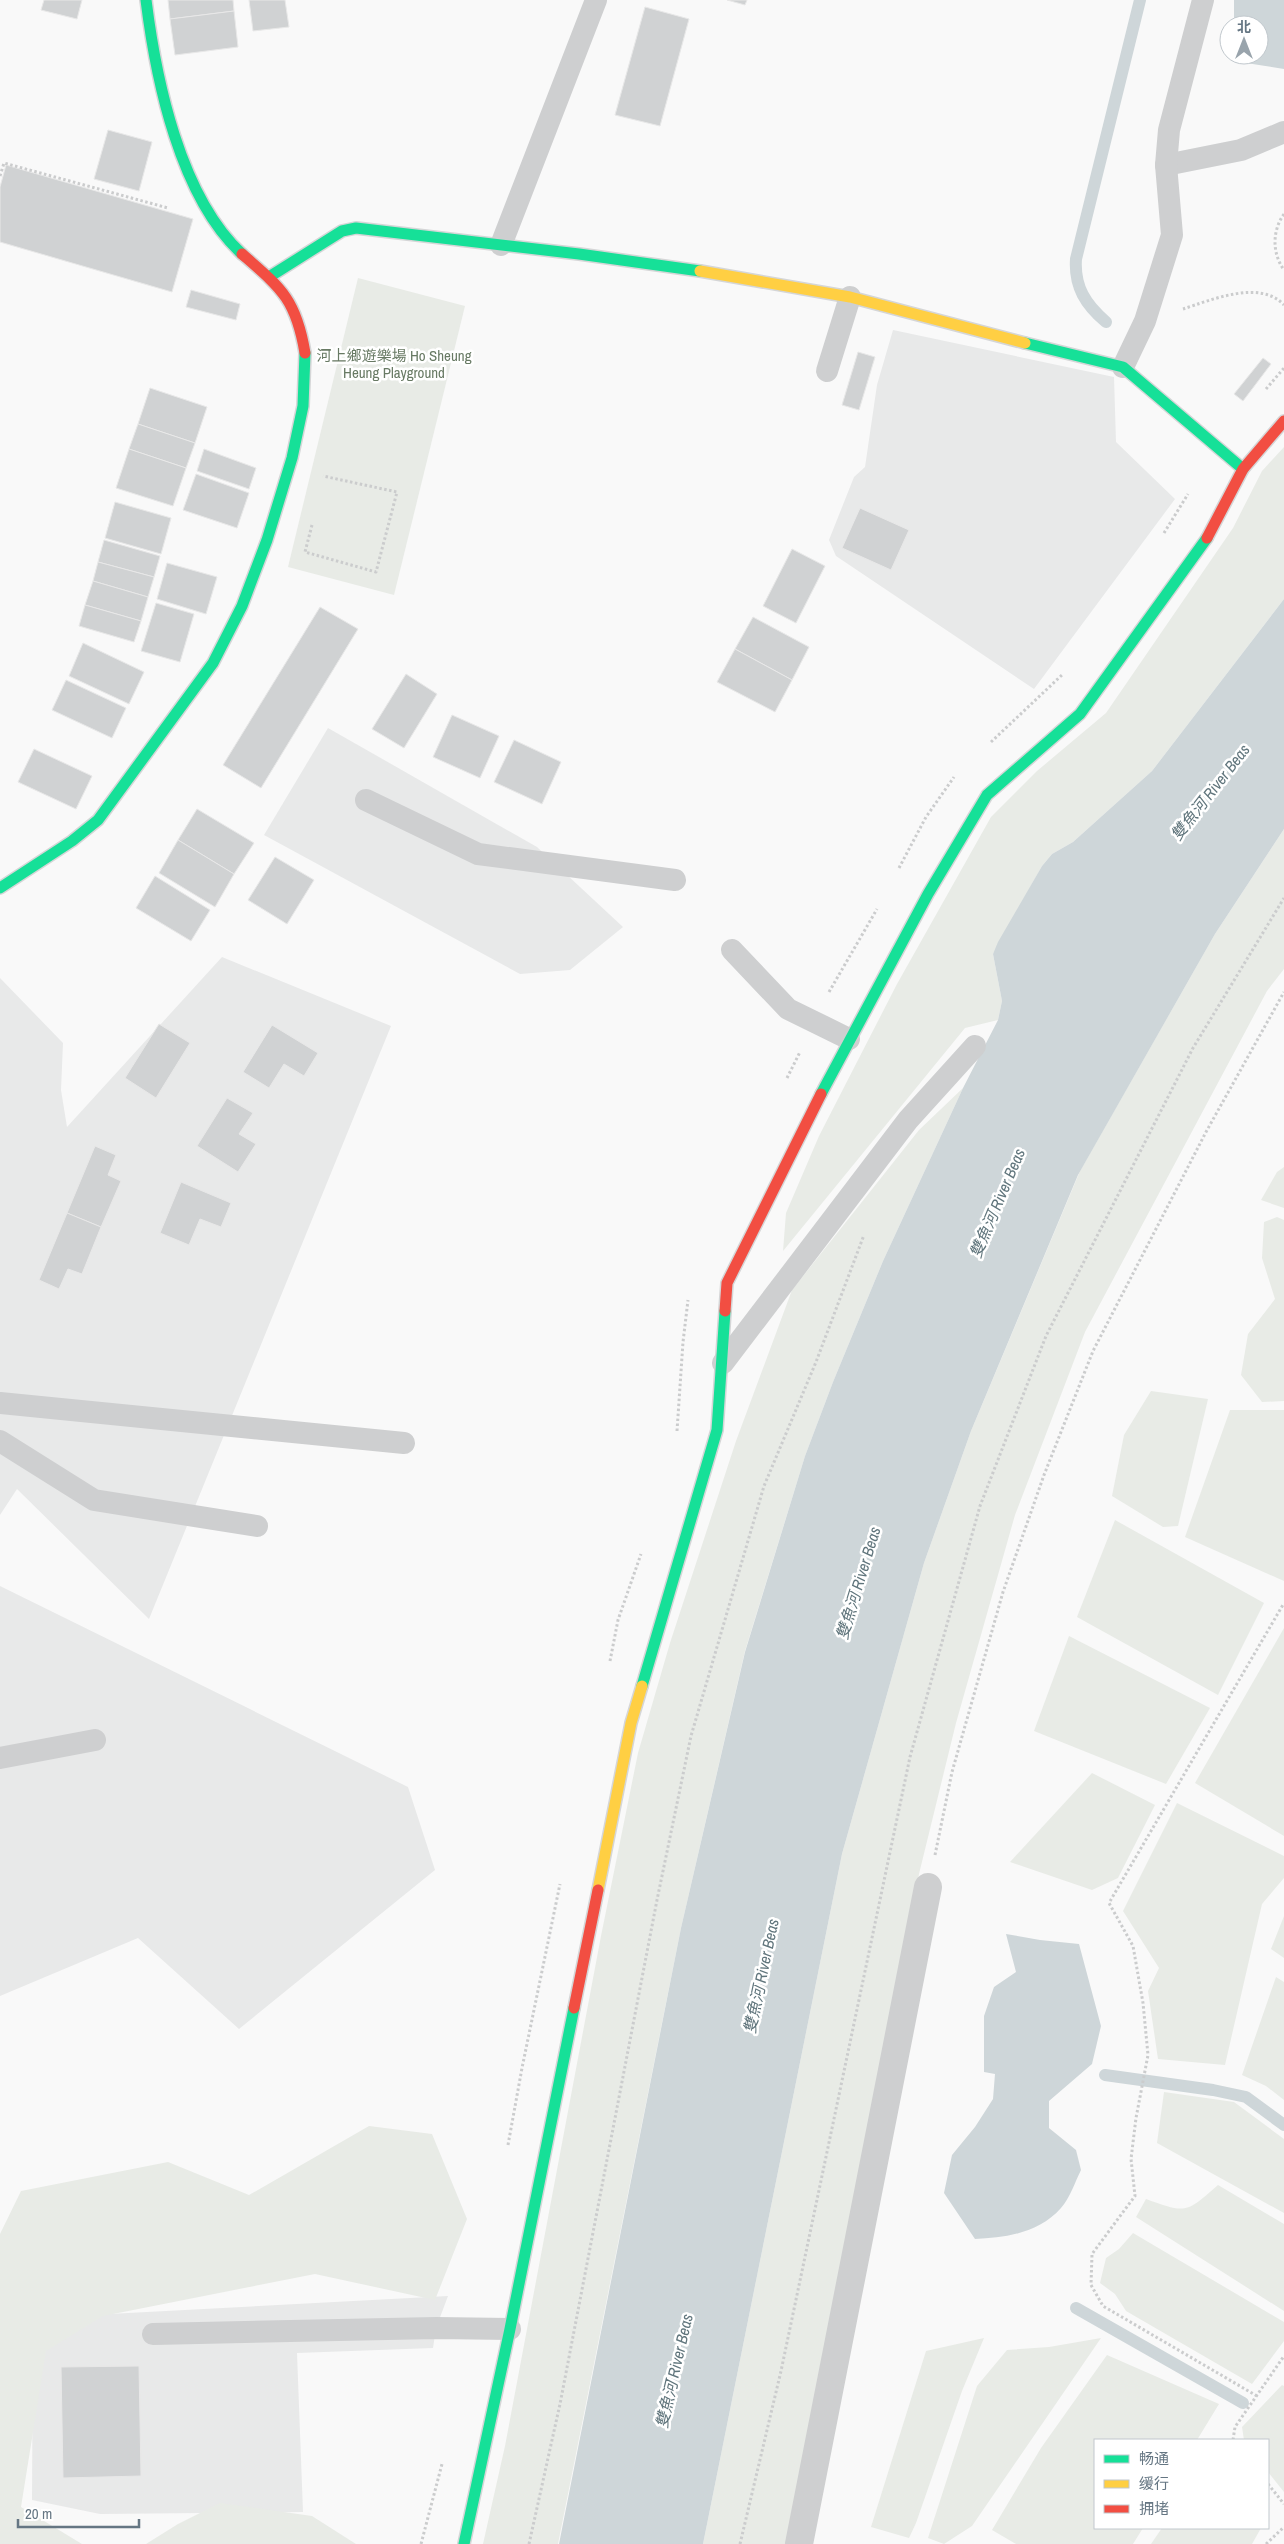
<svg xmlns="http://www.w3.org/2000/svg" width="1284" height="2544" font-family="'Archivo Narrow','Noto Sans SC',sans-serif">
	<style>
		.built { fill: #e8e9e9 }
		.green { fill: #e8ebe6 }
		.water { fill: #ced6d9 }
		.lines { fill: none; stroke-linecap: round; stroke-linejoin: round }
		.stream { stroke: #ced6d9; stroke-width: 12 }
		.building { fill: #d0d2d3; stroke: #e8e8e8 }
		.fast-casing { stroke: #d5d6d7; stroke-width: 14 }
		.slow-casing { stroke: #d5d6d7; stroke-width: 14 }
		.jam-casing { stroke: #d5d6d7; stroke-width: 14 }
		.path { stroke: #cbcccd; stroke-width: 3; stroke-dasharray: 2.5 2.5; stroke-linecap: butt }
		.lane { stroke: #cecfd0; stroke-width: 22 }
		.street { stroke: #cecfd0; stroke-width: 28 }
		.fast { stroke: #16e098; stroke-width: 11 }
		.slow { stroke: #ffcf43; stroke-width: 11 }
		.jam { stroke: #f24e42; stroke-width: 11 }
		.labels { text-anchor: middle; stroke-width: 5; stroke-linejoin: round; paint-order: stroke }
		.park-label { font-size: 15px; fill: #687a64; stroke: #fff }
		.water-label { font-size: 16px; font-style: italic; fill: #60757c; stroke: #fff }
	</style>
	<rect width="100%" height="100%" fill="#f9f9f9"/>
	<!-- built -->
	<g class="built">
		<path d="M 893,330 L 1114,377 L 1116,442 L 1175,499 L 1034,689 L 836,556 L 829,540 L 854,477 L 865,467 L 877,385 Z"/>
		<path d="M 328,728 L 537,847 L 623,927 L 570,970 L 520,974 L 264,835 Z"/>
		<path d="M 222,957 L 391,1026 L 149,1619 L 17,1489 L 0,1515 L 0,978 L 63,1043 L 61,1090 L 67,1127 Z"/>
		<path d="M 0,1586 L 408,1787 L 435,1870 L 239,2029 L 138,1938 L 0,1996 Z"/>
		<path d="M 448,2296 L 436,2328 L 433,2348 L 297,2353 L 303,2512 L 100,2514 L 32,2500 L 33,2318 Z"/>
	</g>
	<!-- green -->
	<g class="green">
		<path d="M 358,278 L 465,306 L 394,595 L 288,567 Z"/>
		<path d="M 1284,447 L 1284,599 L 1152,771 L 1073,842 L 1052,854 L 1042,866 L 993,954 L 1002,1001 L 998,1020 L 965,1028 L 783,1251 L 786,1213 L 819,1136 L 897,984 L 991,817 L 1037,771 L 1106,713 L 1233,528 L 1262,471 Z"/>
		<path d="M 1284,829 L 1284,969 L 1267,991 L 1085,1332 L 1015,1515 L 956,1723 L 919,1874 L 790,2544 L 703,2544 L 842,1854 L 924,1563 L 971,1431 L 1080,1171 L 1215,934 Z"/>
		<path d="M 963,1088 L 883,1261 L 833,1382 L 805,1456 L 745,1651 L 681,1928 L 558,2544 L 483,2544 L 505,2446 L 601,1936 L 638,1753 L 670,1643 L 736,1441 L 792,1290 L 919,1130 Z"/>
		<path d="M 1284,1167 L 1284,1208 L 1261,1200 L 1277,1172 Z"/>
		<path d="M 1277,1217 L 1284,1220 L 1284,1401 L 1262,1402 L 1241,1375 L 1248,1334 L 1275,1299 L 1262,1258 L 1264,1222 Z"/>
		<path d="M 1151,1391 L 1208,1399 L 1178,1526 L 1163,1527 L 1112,1496 L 1124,1435 Z"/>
		<path d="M 1230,1410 L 1284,1410 L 1284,1581 L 1185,1537 Z"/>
		<path d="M 1115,1520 L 1264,1603 L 1218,1695 L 1077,1617 Z"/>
		<path d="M 1284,1628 L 1284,1836 L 1195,1783 Z"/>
		<path d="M 1069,1636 L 1210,1708 L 1166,1784 L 1034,1731 Z"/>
		<path d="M 1092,1773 L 1155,1805 L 1118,1878 L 1092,1890 L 1010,1862 Z"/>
		<path d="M 1177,1803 L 1284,1856 L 1284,1878 L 1262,1904 L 1225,2065 L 1158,2059 L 1148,1991 L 1159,1968 L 1123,1911 Z"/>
		<path d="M 1284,1916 L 1284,1958 L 1271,1949 Z"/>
		<path d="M 1276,1977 L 1284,1982 L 1284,2100 L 1266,2086 L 1242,2075 Z"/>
		<path d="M 1164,2092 L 1234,2102 L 1284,2139 L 1284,2213 L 1157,2143 Z"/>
		<path d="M 369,2126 L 432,2134 L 467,2219 L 435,2300 L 315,2274 L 103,2316 L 46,2351 L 21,2507 L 82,2544 L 0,2544 L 0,2234 L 21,2191 L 168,2162 L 249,2195 Z"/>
		<path d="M 1218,2185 L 1284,2224 L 1284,2311 L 1136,2217 L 1146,2199 C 1187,2214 1186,2213 1218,2185 Z"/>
		<path d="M 1133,2233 L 1284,2322 L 1284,2341 L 1252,2384 L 1126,2311 L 1115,2294 L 1100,2283 L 1106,2258 L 1119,2249 Z"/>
		<path d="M 984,2338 L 962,2391 L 916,2523 L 909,2538 L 871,2527 L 926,2351 Z"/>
		<path d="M 1101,2338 L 972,2526 L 944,2544 L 928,2538 L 977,2386 L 1007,2350 L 1049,2347 Z"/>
		<path d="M 1107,2355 L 1219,2404 L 1197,2440 L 1095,2440 L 1095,2528 L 1143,2528 L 1133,2544 L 1016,2544 L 992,2530 L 1041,2448 Z"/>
		<path d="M 1282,2385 L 1284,2386 L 1284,2492 L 1268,2472 L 1268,2440 L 1244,2440 L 1242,2427 Z"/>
		<path d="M 220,2503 L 312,2516 L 356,2544 L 146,2544 L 178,2524 Z"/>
		<path d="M 1162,2528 L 1261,2528 L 1252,2544 L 1151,2544 Z"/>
	</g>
	<!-- water -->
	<g class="water">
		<path d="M 1234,0 L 1284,0 L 1284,69 L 1246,63 L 1243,55 L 1259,55 L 1259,25 L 1234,25 Z"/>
		<path d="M 1284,599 L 1284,829 L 1215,934 L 1078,1175 L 971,1431 L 924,1563 L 842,1854 L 703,2544 L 559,2544 L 681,1928 L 745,1652 L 805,1456 L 833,1382 L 883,1261 L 963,1088 L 998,1020 L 1002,1001 L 993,954 L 998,942 L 1042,866 L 1052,854 L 1073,842 L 1152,771 Z"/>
		<path d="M 1006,1934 L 1040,1940 L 1079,1944 L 1101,2026 L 1092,2064 L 1049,2101 L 1049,2128 L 1076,2150 L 1081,2170 C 1075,2182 1070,2198 1061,2208 C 1039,2233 1005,2238 975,2239 L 944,2193 L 952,2155 L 975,2127 L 993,2099 L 995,2074 L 984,2072 L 984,2016 L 994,1987 L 1016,1972 Z"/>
	</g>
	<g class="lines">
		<!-- stream -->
		<g class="stream">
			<path d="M 1106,322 C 1086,305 1074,287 1076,259 L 1140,0"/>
			<path d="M 1105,2075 L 1213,2090 L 1246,2097 L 1284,2125"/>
			<path d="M 1076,2308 L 1243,2403"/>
		</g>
	</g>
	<!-- building -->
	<g class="building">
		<path d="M 44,0 L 82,0 L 77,19 L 41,10 Z"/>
		<path d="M 168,0 L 233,0 L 234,11 L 170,19 Z"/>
		<path d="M 249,0 L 285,0 L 289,27 L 253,31 Z"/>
		<path d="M 727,0 L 747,0 L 745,5 Z"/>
		<path d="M 645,7 L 689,19 L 660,126 L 615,115 Z"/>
		<path d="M 234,11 L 238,47 L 175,55 L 170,19 Z"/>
		<path d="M 108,130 L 152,142 L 139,191 L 94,179 Z"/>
		<path d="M 6,165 L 193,219 L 172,292 L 0,242 L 0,187 Z"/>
		<path d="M 191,290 L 240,304 L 236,320 L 186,307 Z"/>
		<path d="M 858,352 L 875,357 L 859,410 L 842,405 Z"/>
		<path d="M 1263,358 L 1271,364 L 1243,401 L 1234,394 Z"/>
		<path d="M 150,388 L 207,407 L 195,443 L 138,424 Z"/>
		<path d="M 138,424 L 195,443 L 186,468 L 129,449 Z"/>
		<path d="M 129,449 L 186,468 L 173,506 L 116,488 Z"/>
		<path d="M 204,449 L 256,468 L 249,489 L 197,471 Z"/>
		<path d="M 196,474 L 249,493 L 237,528 L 183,510 Z"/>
		<path d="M 115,502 L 171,518 L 161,554 L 105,538 Z"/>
		<path d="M 860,508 L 909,530 L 891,570 L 842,548 Z"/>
		<path d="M 104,540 L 160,556 L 154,577 L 98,562 Z"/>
		<path d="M 792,549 L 825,566 L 796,623 L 763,606 Z"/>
		<path d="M 98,562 L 154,577 L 148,597 L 93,581 Z"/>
		<path d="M 167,563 L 217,577 L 206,614 L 157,599 Z"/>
		<path d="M 93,581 L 148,597 L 141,621 L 85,605 Z"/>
		<path d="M 156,603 L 194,614 L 180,662 L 141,651 Z"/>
		<path d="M 85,605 L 141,621 L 134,642 L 79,626 Z"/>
		<path d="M 320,607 L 358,629 L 261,788 L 223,765 Z"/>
		<path d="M 753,617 L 809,647 L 792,680 L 735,649 Z"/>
		<path d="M 83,643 L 144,672 L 129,704 L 69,676 Z"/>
		<path d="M 735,649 L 792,680 L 775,712 L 717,682 Z"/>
		<path d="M 406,674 L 437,694 L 404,748 L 372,729 Z"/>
		<path d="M 66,680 L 126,708 L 112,738 L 52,710 Z"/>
		<path d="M 452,715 L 499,736 L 480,778 L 433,757 Z"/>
		<path d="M 514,740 L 561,762 L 542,804 L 494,782 Z"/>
		<path d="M 34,749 L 92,776 L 76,809 L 18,782 Z"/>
		<path d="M 197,809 L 254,843 L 234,874 L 178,840 Z"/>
		<path d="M 178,840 L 234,874 L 215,907 L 159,873 Z"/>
		<path d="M 275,857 L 314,880 L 287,924 L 248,900 Z"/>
		<path d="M 155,876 L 210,910 L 191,941 L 136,908 Z"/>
		<path d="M 159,1024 L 190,1043 L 156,1098 L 125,1078 Z"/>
		<path d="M 272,1025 L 318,1053 L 304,1076 L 284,1064 L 269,1088 L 243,1072 Z"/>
		<path d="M 227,1098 L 253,1113 L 239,1134 L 256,1144 L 238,1172 L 197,1146 Z"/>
		<path d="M 95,1146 L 116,1155 L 108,1175 L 121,1181 L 101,1227 L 67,1213 Z"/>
		<path d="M 181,1182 L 231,1203 L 221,1227 L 200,1219 L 189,1245 L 160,1233 Z"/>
		<path d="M 67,1213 L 101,1227 L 82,1274 L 68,1269 L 59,1289 L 39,1280 Z"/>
		<path d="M 139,2366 L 141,2476 L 63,2478 L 61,2367 Z"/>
	</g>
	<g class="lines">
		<!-- fast casing -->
		<g class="fast-casing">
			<g id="fast">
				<path d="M 146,0 C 156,80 180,197 242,254"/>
				<path d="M 269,277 L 342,231 L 356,228 L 579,254 L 700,271"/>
				<path d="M 1025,343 L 1123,367 L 1243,469"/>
				<path d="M 0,888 L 72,841 L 98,820 L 213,663 L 242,606 L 267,540 L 292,458 L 303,406 L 305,353"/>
				<path d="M 821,1094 L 928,894 L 987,795 L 1080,714 L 1207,538"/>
				<path d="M 642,1686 L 717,1430 L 725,1311"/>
				<path d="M 464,2544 L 510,2329 L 574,2008"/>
			</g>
		</g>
		<!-- slow casing -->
		<g class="slow-casing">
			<g id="slow">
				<path d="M 700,271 L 850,297 L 1025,343"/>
				<path d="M 598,1890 L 631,1723 L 642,1686"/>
			</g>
		</g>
		<!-- jam casing -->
		<g class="jam-casing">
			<g id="jam">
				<path d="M 242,254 C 281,288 296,299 305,353"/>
				<path d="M 1207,538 L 1243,469 L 1284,421"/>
				<path d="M 725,1311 L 727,1283 L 821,1094"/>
				<path d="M 574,2008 L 598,1890"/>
			</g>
		</g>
		<!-- path -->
		<g class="path">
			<path d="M 0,176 L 4,163 L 168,208"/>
			<path d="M 1284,214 C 1272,231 1272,253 1284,270"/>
			<path d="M 1183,309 C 1211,300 1260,279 1284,305"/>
			<path d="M 1266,389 L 1284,368"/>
			<path d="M 312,525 L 305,552 L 376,572 L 397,492 L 323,476"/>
			<path d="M 1164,533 L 1188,494"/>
			<path d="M 991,742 L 1063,674"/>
			<path d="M 899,868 L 926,817 L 954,777"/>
			<path d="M 829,992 L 877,909"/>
			<path d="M 787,1078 L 800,1052"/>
			<path d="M 677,1431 L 683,1342 L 688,1300"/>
			<path d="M 610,1661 L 618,1620 L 641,1554"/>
			<path d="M 935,1855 L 952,1772 L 1003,1592 L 1044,1475 L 1093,1351 L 1206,1132 L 1284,992"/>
			<path d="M 508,2145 L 522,2068 L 560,1884"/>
			<path d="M 1257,2396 L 1103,2306 L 1091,2285 L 1092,2254 L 1135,2196 L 1131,2159 L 1136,2118 L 1148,2055 L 1143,2003 L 1133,1946 L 1109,1903 L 1284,1603"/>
			<path d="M 1233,2440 L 1235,2427 L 1284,2356"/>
			<path d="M 1268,2484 L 1284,2504"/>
			<path d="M 421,2544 L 442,2464"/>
			<path d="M 529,2544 L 560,2404 L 657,1900 L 691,1736 L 764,1486 L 816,1362 L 864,1235"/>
			<path d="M 740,2544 L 781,2371 L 910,1757 L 980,1506 L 1046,1336 L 1193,1048 L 1284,898"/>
			<path d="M 1266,2544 L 1284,2527"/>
		</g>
		<!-- lane -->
		<g class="lane">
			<path d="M 1166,165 L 1241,150 L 1284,132"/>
			<path d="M 501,245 L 596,0"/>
			<path d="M 1123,367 L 1145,321 L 1172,235 L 1166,165 L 1169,130 L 1203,0"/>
			<path d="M 827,371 L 850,297"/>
			<path d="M 366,800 L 478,854 L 675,880"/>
			<path d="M 732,950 L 788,1009 L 849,1039"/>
			<path d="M 723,1363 L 908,1120 L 975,1046"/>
			<path d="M 0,1403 L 404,1443"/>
			<path d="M 0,1441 L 94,1500 L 257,1526"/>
			<path d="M 0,1758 L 95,1740"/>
			<path d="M 153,2334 L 436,2328 L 510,2329"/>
		</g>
		<!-- street -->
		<path class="street" d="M 799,2544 L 928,1887"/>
		<!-- fast -->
		<use href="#fast" class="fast"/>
		<!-- slow -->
		<use href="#slow" class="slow"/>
		<!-- jam -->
		<use href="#jam" class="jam"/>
	</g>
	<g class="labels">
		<!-- park labels -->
		<g class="park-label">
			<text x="394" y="361">河上鄉遊樂場 Ho Sheung<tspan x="394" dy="17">Heung Playground</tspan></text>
		</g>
		<!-- water labels -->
		<g class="water-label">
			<text transform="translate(1210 792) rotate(-52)" y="6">雙魚河 River Beas</text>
			<text transform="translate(997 1203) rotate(-67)" y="6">雙魚河 River Beas</text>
			<text transform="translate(858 1583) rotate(-73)" y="6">雙魚河 River Beas</text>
			<text transform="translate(761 1976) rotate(-78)" y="6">雙魚河 River Beas</text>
			<text transform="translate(674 2371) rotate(-77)" y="6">雙魚河 River Beas</text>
		</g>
	</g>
	<!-- legend -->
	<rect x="1094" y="2439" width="175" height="90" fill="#ffffff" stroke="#c1c8cd"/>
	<rect x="1104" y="2455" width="25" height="8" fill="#16e098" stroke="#c1c8cd"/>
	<text x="1139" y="2464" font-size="15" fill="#657683">畅通</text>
	<rect x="1104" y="2480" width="25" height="8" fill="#ffcf43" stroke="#c1c8cd"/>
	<text x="1139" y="2489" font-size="15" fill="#657683">缓行</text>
	<rect x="1104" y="2505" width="25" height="8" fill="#f24e42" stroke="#c1c8cd"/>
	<text x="1139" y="2514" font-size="15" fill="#657683">拥堵</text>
	<!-- north arrow -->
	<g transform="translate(1244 40)"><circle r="24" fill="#ffffff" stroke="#c1c8cd"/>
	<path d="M0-4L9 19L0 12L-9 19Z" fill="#99a4ac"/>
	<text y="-8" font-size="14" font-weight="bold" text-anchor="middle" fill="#657683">北</text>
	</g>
	<!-- scale -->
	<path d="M18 2519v8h121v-8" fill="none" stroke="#657683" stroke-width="2.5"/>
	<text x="25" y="2519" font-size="15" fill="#657683" stroke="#ffffff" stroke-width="4" paint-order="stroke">20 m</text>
</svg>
